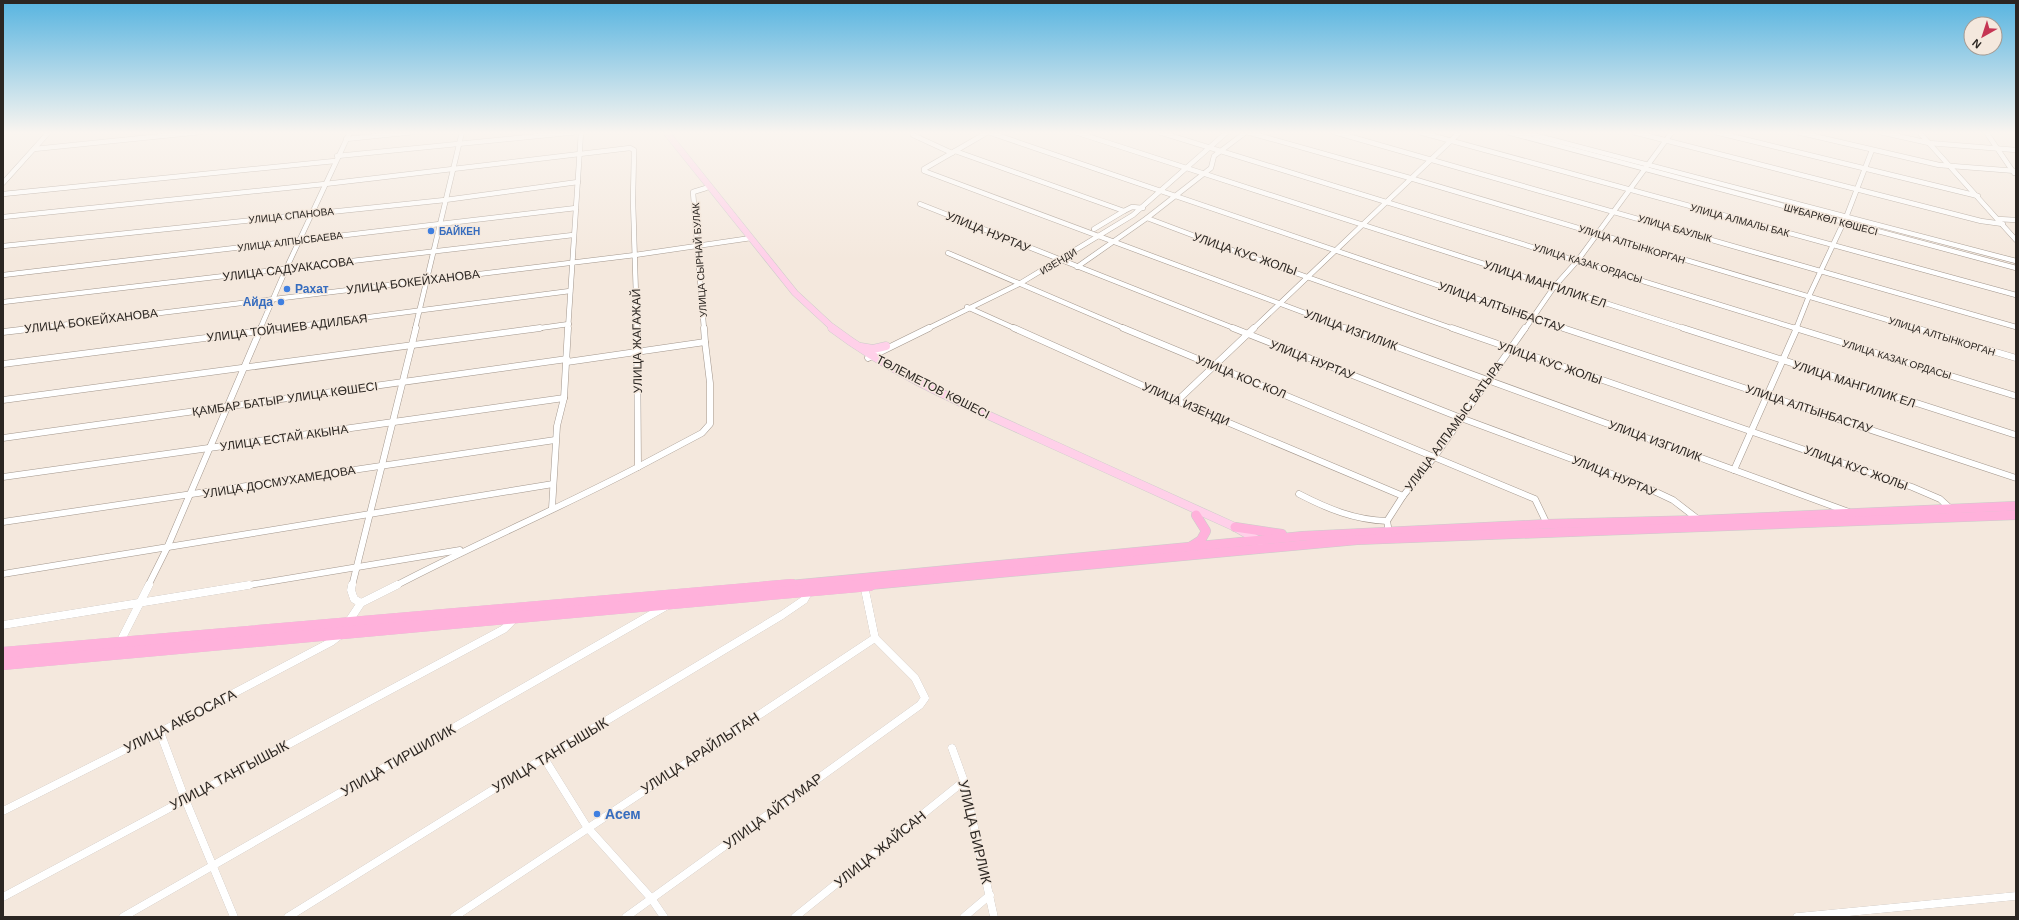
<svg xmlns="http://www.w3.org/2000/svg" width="2019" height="920" font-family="Arial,sans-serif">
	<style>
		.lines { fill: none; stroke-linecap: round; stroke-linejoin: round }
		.minor-far2-casing { stroke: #a2968c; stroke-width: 5.5 }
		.minor-far1-casing { stroke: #a2968c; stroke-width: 7 }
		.minor-casing { stroke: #a2968c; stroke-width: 8 }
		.major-far1-casing { stroke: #cccbca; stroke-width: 7 }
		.major-casing { stroke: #cccbca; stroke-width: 9 }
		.highway-far1-casing { stroke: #cccbca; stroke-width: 10 }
		.highway-casing { stroke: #cccbca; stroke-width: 12 }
		.minor-far2 { stroke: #fff; stroke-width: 4.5 }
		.minor-far1 { stroke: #fff; stroke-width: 6 }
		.minor { stroke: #fff; stroke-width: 8 }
		.major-far1 { stroke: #ffd0e9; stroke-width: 6 }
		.major { stroke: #ffd0e9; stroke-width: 8 }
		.highway-far1 { stroke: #ffb1db; stroke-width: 9 }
		.highway { stroke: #ffb1db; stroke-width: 12 }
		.shop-dot { fill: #3f7fe0; stroke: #f4e8dd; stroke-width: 1.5 }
		.labels { text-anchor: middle; stroke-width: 3; stroke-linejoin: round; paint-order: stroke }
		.far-street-label { font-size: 10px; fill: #2b2622; stroke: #f4e8dd }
		.far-shop-label { font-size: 10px; font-weight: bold; fill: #366cbe; stroke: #f4e8dd; text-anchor: start }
		.street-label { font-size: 12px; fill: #2b2622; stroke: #f4e8dd }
		.shop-label { font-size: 12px; font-weight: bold; fill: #366cbe; stroke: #f4e8dd; text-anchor: start }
		.near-street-label { font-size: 14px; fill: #2b2622; stroke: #f4e8dd }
		.near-shop-label { font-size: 14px; font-weight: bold; fill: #366cbe; stroke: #f4e8dd; text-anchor: start }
	</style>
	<rect width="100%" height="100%" fill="#f4e8dd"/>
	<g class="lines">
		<!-- minor-far2 casing -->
		<g class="minor-far2-casing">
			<g id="minor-far2">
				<path d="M 988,132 L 1566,329"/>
				<path d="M 988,132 L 924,169 L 924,171 L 1348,329"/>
				<path d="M 1075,132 L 1686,329"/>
				<path d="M 1159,132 L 1798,329"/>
				<path d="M 1247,132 L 1410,178 L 1918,329"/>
				<path d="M 1334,132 L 2016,327"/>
				<path d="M 1419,132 L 2016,295"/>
				<path d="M 1507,132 L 2016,268"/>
				<path d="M 1523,132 L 2016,261"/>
				<path d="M 1633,132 L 1981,221 L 2003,224"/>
				<path d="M 1715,132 L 1978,196"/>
				<path d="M 1797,132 L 1939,165 L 2016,171"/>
				<path d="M 1880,132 L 1929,143 L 2016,150"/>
				<path d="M 1919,132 L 2016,240"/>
				<path d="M 1986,132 L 2014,173"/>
				<path d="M 3,133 L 6,132"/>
				<path d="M 913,135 L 952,153"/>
				<path d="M 346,139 L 414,132"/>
				<path d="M 34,149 L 201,132"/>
				<path d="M 955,151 L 1124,211 L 1132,207 L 1143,208"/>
				<path d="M 337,156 L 578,132"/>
				<path d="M 3,183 L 49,132"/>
				<path d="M 3,194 L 335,161"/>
				<path d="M 920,204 L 1236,329"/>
				<path d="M 3,217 L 325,184 L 630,148 L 634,150 L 633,200 L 637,329"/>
				<path d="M 1147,218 L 1248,256 L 1454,329"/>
				<path d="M 1998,219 L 2016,220"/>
				<path d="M 1094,229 L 1124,211"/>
				<path d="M 3,246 L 445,200 L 578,182"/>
				<path d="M 948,253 L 1126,329"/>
				<path d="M 1077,267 L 1147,218 L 1211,168 L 1214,156 L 1246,132"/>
				<path d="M 3,275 L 576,208"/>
				<path d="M 3,302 L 573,235"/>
				<path d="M 967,307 L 1016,329"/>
				<path d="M 29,329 L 635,255 L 751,238"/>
				<path d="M 260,329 L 286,269 L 350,132"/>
				<path d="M 276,329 L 570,291"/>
				<path d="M 415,329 L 462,132"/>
				<path d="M 533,329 L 569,324"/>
				<path d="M 568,329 L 581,132"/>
				<path d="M 704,329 L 693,192 L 706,188"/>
				<path d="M 927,329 L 1019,284 L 1133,215 L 1227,132"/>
				<path d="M 1253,329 L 1460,132"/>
				<path d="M 1525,329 L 1554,287 L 1578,260 L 1672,132"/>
				<path d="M 1796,329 L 1809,296 L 1847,215 L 1872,150"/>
			</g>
		</g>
		<!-- minor-far1 casing -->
		<g class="minor-far1-casing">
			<g id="minor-far1">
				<path d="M 704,328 L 705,342"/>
				<path d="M 1014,328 L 1177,401 L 1403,496"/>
				<path d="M 1123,328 L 1535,499 L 1547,524"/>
				<path d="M 1233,328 L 1461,418 L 1639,484 L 1673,500 L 1699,520"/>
				<path d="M 1345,328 L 1849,512"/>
				<path d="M 1452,328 L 1912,487 L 1940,499 L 1951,509"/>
				<path d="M 1563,328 L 2016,478"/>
				<path d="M 1683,328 L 2016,435"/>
				<path d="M 1795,328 L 2016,396"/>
				<path d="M 1915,328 L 2016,358"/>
				<path d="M 3,332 L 37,328"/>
				<path d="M 868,358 L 929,328"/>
				<path d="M 567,362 L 705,342 L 710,383 L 710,424 L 702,433 L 638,467"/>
				<path d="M 3,364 L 283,328"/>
				<path d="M 3,400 L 540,328"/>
				<path d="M 1177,401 L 1254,328"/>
				<path d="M 3,438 L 567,359"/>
				<path d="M 1734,470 L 1797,328"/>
				<path d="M 3,477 L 564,398"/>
				<path d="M 1299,494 C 1328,509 1355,520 1387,521"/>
				<path d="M 552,508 L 557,426 L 564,398 L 568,328"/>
				<path d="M 3,522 L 555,440"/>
				<path d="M 1389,532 L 1387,521 L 1403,496 L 1435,456 L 1525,328"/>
				<path d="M 3,574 L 553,484"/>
				<path d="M 864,584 L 864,586"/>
				<path d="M 148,586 L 167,548 L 261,328"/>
				<path d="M 243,586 L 460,550"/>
				<path d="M 352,586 L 416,328"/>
				<path d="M 395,586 C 475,544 558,509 638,467 L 637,328"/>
			</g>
		</g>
		<!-- minor casing -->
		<g class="minor-casing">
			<g id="minor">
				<path d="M 361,603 L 397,585"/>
				<path d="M 347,624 L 361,603 L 354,599 L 351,590 L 352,585"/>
				<path d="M 3,625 L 249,585"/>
				<path d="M 120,642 L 149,585"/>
				<path d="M 160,732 L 185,799 L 234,917"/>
				<path d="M 952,748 L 964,781 L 994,917"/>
				<path d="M 544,758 L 587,827 L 651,898 L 664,917"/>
				<path d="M 3,811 L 160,732 L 331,642 L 340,635"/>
				<path d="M 3,897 L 504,629 L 514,619"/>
				<path d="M 123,917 L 668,605"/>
				<path d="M 288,917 L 544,758 L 782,615 L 804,600 L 809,591"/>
				<path d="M 454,917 L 875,638 L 864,585"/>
				<path d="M 626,917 L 920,705 L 925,698 L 915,678 L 875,638"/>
				<path d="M 795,917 L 964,781"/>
				<path d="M 964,917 L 990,895"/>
				<path d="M 1797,917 L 2016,896"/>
			</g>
		</g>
		<!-- major-far1 casing -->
		<g class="major-far1-casing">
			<path id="major-far1" d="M 666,132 L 795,293 L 834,329"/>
		</g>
		<!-- major casing -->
		<g class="major-casing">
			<g id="major">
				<path d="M 832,328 C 890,372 957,401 1023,431 C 1094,463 1164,495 1235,527 L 1261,542"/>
				<path d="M 861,347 L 873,349 L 886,346"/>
			</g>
		</g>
		<!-- highway-far1 casing -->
		<g class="highway-far1-casing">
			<g id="highway-far1">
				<path d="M 1235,527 L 1282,534"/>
				<path d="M 1190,547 L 1201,540 L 1206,531 L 1196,515"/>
				<path d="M 780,586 L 1303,536 L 1547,524 L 1700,520 L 2016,506"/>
				<path d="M 859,586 L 1357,540 L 2016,515"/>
			</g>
		</g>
		<!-- highway casing -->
		<g class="highway-casing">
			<g id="highway">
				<path d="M 3,653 L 792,585"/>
				<path d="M 3,664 L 870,585"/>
			</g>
		</g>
		<!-- minor-far2 -->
		<use href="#minor-far2" class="minor-far2"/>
		<!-- minor-far1 -->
		<use href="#minor-far1" class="minor-far1"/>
		<!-- minor -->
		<use href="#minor" class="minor"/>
		<!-- major-far1 -->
		<use href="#major-far1" class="major-far1"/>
		<!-- major -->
		<use href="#major" class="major"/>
		<!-- highway-far1 -->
		<use href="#highway-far1" class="highway-far1"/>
		<!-- highway -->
		<use href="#highway" class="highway"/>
	</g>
	<!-- sky -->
	<linearGradient id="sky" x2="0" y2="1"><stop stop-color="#57b4e0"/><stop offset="0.51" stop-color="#faf5f0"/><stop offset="1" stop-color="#faf5f0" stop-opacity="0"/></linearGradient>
	<rect width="2019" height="260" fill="url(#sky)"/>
	<!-- markers -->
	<g class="shop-dot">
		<circle cx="431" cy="231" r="4"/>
		<circle cx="287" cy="289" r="4"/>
		<circle cx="281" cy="302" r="4"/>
		<circle cx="597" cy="814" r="4"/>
	</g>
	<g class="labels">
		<!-- far-street labels -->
		<g class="far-street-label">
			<text transform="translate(291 215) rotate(-6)" y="4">УЛИЦА СПАНОВА</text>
			<text transform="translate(1831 219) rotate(15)" y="4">ШҰБАРКӨЛ КӨШЕСІ</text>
			<text transform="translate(1740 220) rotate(15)" y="4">УЛИЦА АЛМАЛЫ БАК</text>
			<text transform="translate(1675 228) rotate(16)" y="4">УЛИЦА БАУЛЫК</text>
			<text transform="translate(290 241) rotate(-7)" y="4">УЛИЦА АЛПЫСБАЕВА</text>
			<text transform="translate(1632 244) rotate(17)" y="4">УЛИЦА АЛТЫНКОРГАН</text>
			<text transform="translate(699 260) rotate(-94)" y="4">УЛИЦА СЫРНАЙ БУЛАК</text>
			<text transform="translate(1058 261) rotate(-31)" y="4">ИЗЕНДИ</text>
			<text transform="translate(1588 263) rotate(17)" y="4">УЛИЦА КАЗАК ОРДАСЫ</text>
			<text transform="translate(1942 336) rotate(17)" y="4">УЛИЦА АЛТЫНКОРГАН</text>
			<text transform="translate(1897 359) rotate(17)" y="4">УЛИЦА КАЗАК ОРДАСЫ</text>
		</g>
		<!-- far-shop labels -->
		<g class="far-shop-label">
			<text x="439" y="235">БАЙКЕН</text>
		</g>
		<!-- street labels -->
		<g class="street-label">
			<text transform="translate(988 232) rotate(22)" y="4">УЛИЦА НУРТАУ</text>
			<text transform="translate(1245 254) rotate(19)" y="4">УЛИЦА КУС ЖОЛЫ</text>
			<text transform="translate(288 269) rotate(-7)" y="4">УЛИЦА САДУАКАСОВА</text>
			<text transform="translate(413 282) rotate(-7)" y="4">УЛИЦА БОКЕЙХАНОВА</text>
			<text transform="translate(1545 284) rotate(18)" y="4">УЛИЦА МАНГИЛИК ЕЛ</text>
			<text transform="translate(1501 307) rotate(19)" y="4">УЛИЦА АЛТЫНБАСТАУ</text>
			<text transform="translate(91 321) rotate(-7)" y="4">УЛИЦА БОКЕЙХАНОВА</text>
			<text transform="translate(287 328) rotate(-7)" y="4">УЛИЦА ТОЙЧИЕВ АДИЛБАЯ</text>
			<text transform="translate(1351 330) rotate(20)" y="4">УЛИЦА ИЗГИЛИК</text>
			<text transform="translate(637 341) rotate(-91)" y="4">УЛИЦА ЖАГАЖАЙ</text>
			<text transform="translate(1312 360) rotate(21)" y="4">УЛИЦА НУРТАУ</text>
			<text transform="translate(1550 363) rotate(19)" y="4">УЛИЦА КУС ЖОЛЫ</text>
			<text transform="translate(1241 377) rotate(22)" y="4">УЛИЦА КОС КОЛ</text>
			<text transform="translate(1854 384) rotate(18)" y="4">УЛИЦА МАНГИЛИК ЕЛ</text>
			<text transform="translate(933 387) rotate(27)" y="4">ТӨЛЕМЕТОВ КӨШЕСІ</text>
			<text transform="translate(285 399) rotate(-8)" y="4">ҚАМБАР БАТЫР УЛИЦА КӨШЕСІ</text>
			<text transform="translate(1186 404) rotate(23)" y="4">УЛИЦА ИЗЕНДИ</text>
			<text transform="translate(1809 409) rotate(18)" y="4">УЛИЦА АЛТЫНБАСТАУ</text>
			<text transform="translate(1454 426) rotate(-54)" y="4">УЛИЦА АЛПАМЫС БАТЫРА</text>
			<text transform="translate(284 438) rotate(-8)" y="4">УЛИЦА ЕСТАЙ АКЫНА</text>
			<text transform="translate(1655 441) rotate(20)" y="4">УЛИЦА ИЗГИЛИК</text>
			<text transform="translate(1856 468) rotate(20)" y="4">УЛИЦА КУС ЖОЛЫ</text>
			<text transform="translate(1614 476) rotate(22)" y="4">УЛИЦА НУРТАУ</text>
			<text transform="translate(279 482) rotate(-9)" y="4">УЛИЦА ДОСМУХАМЕДОВА</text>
		</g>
		<!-- shop labels -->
		<g class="shop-label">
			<text x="295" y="293">Рахат</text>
			<text x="273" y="306" text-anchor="end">Айда</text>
		</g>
		<!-- near-street labels -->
		<g class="near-street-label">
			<text transform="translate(180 721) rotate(-27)" y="5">УЛИЦА АКБОСАГА</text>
			<text transform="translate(700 753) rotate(-33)" y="5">УЛИЦА АРАЙЛЫТАН</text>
			<text transform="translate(550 755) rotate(-31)" y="5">УЛИЦА ТАНГЫШЫК</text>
			<text transform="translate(398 760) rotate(-30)" y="5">УЛИЦА ТИРШИЛИК</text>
			<text transform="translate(229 775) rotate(-28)" y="5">УЛИЦА ТАНГЫШЫК</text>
			<text transform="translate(773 811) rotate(-36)" y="5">УЛИЦА АЙТУМАР</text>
			<text transform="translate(975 832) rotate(77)" y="5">УЛИЦА БИРЛИК</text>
			<text transform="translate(880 849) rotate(-39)" y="5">УЛИЦА ЖАЙСАН</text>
		</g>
		<!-- near-shop labels -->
		<g class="near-shop-label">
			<text x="605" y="819">Асем</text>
		</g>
	</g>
	<!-- border -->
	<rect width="2019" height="920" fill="none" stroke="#2b2622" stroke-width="8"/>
	<!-- north arrow -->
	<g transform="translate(1983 36) rotate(219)"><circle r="19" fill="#f4e8dd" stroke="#a49a92"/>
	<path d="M0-3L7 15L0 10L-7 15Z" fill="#c53553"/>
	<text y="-6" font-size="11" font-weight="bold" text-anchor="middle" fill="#2b2622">N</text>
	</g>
</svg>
